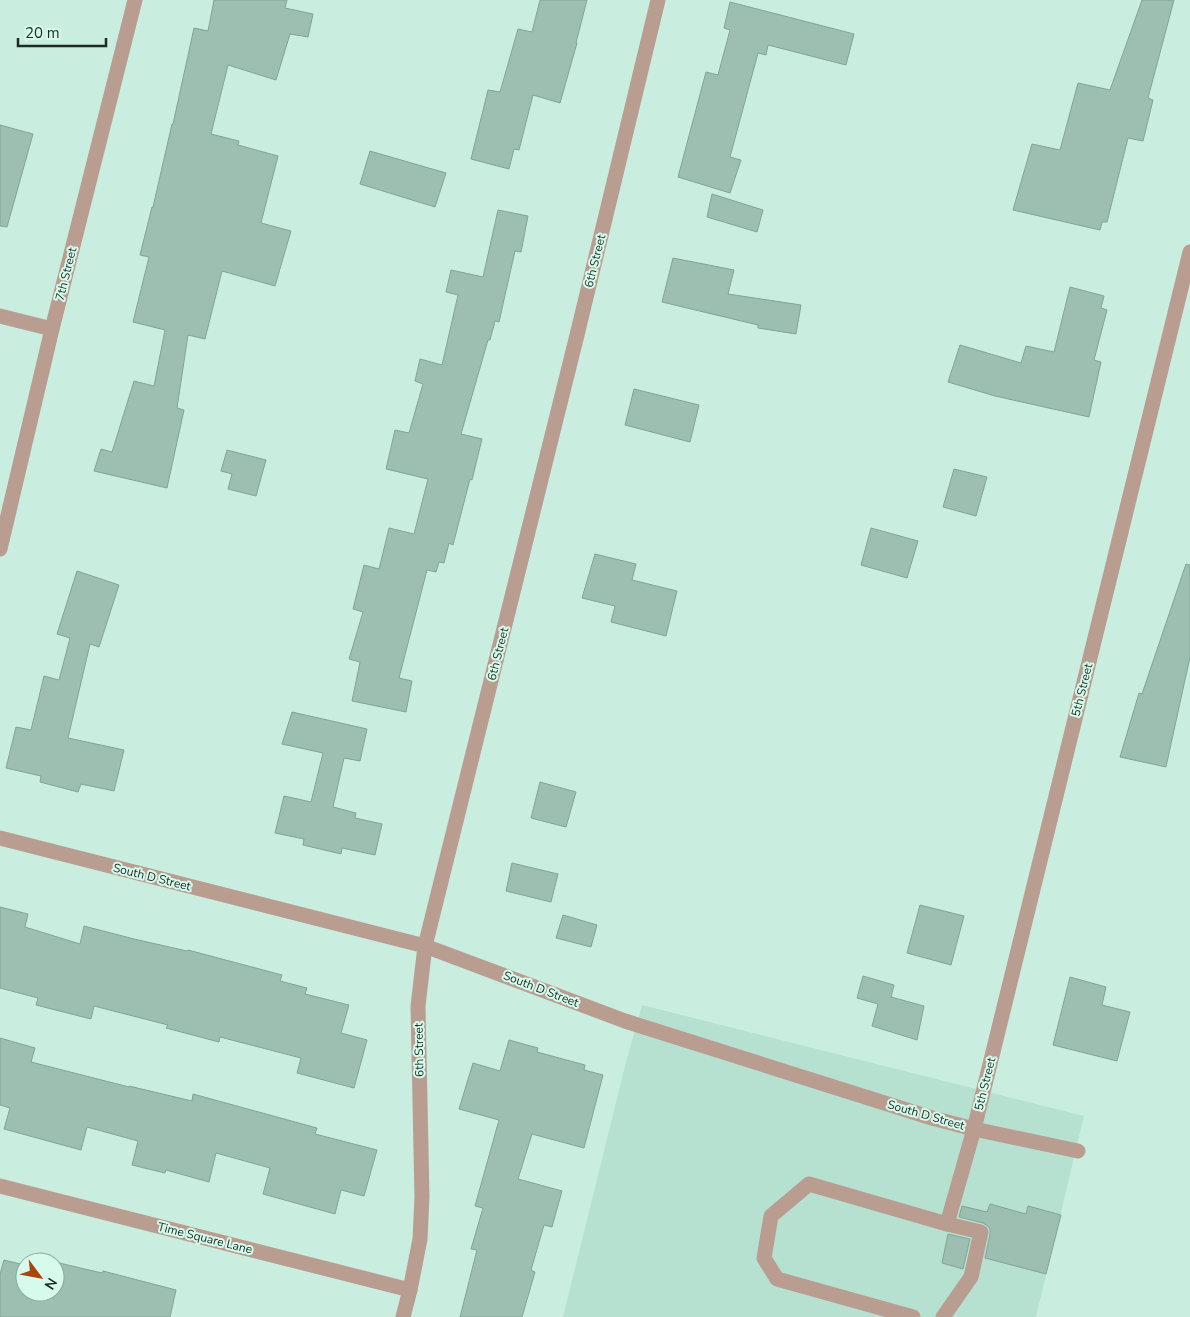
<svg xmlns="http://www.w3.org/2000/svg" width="1190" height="1317" font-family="'Nunito Sans',sans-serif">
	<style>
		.built { fill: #b6e1d0 }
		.building { fill: #9cbfb1; stroke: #82a497 }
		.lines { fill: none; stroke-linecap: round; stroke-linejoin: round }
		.minor { stroke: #b99d91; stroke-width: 15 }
		.labels { text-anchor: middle; stroke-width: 4; stroke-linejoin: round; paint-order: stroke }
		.street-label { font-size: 12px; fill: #1d2b25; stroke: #d6fbec }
	</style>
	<rect width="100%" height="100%" fill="#c9eedf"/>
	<!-- built -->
	<path class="built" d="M 642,1005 L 1084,1116 L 1036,1317 L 563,1317 L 626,1062 Z"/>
	<!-- building -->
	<g class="building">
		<path d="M 214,0 L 287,0 L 285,8 L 313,14 L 308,37 L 290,34 L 276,80 L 228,65 L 211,134 L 239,141 L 238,145 L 278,156 L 261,223 L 291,231 L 275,286 L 222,271 L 205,339 L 188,335 L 177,408 L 184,410 L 167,488 L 94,471 L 101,449 L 112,452 L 134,381 L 154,386 L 165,330 L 133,322 L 149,257 L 140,255 L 152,207 L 153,207 L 172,124 L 173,124 L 194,28 L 208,31 Z"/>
		<path d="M 540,0 L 587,0 L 576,43 L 577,43 L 560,103 L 533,95 L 519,150 L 514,149 L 509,169 L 471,159 L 488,90 L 500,92 L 518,29 L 532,32 Z"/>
		<path d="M 1142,0 L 1174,0 L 1148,98 L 1153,100 L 1143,141 L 1128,138 L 1107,222 L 1102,222 L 1100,230 L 1013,210 L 1032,144 L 1060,150 L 1078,83 L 1110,90 Z"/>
		<path d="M 730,2 L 854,34 L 846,65 L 768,45 L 766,55 L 758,53 L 730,157 L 741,160 L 730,193 L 678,177 L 706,72 L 718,75 L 730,30 L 724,28 Z"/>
		<path d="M 0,125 L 33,134 L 7,227 L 0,226 Z"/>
		<path d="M 370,151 L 446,173 L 435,207 L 360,184 Z"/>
		<path d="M 712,194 L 763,210 L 757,232 L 707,217 Z"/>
		<path d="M 498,210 L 528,216 L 521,252 L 515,251 L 499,322 L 495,321 L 490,340 L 488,340 L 461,434 L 482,439 L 472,480 L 470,479 L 453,545 L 449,543 L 444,563 L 439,562 L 436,572 L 427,570 L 399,678 L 412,681 L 406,712 L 352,701 L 360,662 L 349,659 L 363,612 L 353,609 L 364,565 L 379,569 L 389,528 L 414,534 L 428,479 L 386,469 L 395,430 L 409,433 L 423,384 L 415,381 L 420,359 L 442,365 L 458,295 L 446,292 L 451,270 L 483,277 Z"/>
		<path d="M 673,258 L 734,270 L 728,294 L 801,305 L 796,334 L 758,328 L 758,325 L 662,302 Z"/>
		<path d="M 1070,287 L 1104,296 L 1101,308 L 1107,310 L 1094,360 L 1101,362 L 1089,417 L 995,396 L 948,382 L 960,345 L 1021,363 L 1026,346 L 1054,352 Z"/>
		<path d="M 634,389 L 699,405 L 690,442 L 625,425 Z"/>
		<path d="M 227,450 L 266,460 L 256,496 L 228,489 L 232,474 L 221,471 Z"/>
		<path d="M 954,469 L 987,477 L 976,516 L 943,507 Z"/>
		<path d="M 871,528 L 918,541 L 907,578 L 861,565 Z"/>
		<path d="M 595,554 L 636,564 L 632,580 L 677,591 L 666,636 L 611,622 L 615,606 L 582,598 Z"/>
		<path d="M 1186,564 L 1190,565 L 1190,657 L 1166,767 L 1120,757 L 1139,693 L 1142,694 Z"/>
		<path d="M 77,571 L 119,585 L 99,647 L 90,644 L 68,738 L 124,750 L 114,791 L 81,784 L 78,792 L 40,782 L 41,776 L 6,768 L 16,727 L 31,730 L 44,676 L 59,680 L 70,638 L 57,634 Z"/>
		<path d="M 292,712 L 367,729 L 360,761 L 344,758 L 333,807 L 356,813 L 355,818 L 382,824 L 375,855 L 342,848 L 341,854 L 303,845 L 304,839 L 275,833 L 284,796 L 311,802 L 323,753 L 282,744 Z"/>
		<path d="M 540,782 L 576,792 L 566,827 L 531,818 Z"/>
		<path d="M 512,863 L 558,874 L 551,902 L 506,891 Z"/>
		<path d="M 920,905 L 964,916 L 951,965 L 907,953 Z"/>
		<path d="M 0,907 L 28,914 L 25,927 L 80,944 L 84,926 L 134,939 L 187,951 L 188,950 L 282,975 L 280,981 L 307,988 L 305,994 L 349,1005 L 341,1033 L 367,1040 L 354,1088 L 297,1073 L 301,1058 L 220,1037 L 219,1042 L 166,1028 L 168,1025 L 94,1006 L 91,1019 L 36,1005 L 38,998 L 0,988 Z"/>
		<path d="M 563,915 L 597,925 L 591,947 L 556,938 Z"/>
		<path d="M 863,976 L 894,985 L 891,997 L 924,1006 L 917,1040 L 872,1026 L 878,1004 L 857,998 Z"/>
		<path d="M 1070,977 L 1106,987 L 1102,1005 L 1130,1012 L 1117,1061 L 1053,1045 Z"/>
		<path d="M 0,1038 L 35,1048 L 31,1062 L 129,1087 L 129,1086 L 192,1101 L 193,1094 L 317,1128 L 315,1134 L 377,1150 L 364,1196 L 341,1190 L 335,1214 L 263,1194 L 270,1168 L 216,1153 L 209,1182 L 166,1170 L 165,1173 L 132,1165 L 138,1141 L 87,1127 L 81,1150 L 4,1129 L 10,1108 L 0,1105 Z"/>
		<path d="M 509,1040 L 538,1048 L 537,1052 L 585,1065 L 584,1070 L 603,1075 L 584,1148 L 532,1134 L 518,1179 L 562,1191 L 552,1227 L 544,1225 L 531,1270 L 535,1272 L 522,1317 L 460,1317 L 477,1250 L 471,1249 L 483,1208 L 475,1206 L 499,1120 L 459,1109 L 473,1063 L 500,1071 Z"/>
		<path d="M 990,1204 L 1026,1214 L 1028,1206 L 1061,1215 L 1046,1274 L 985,1258 L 990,1234 L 990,1229 L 988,1226 L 983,1223 L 959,1217 L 962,1206 L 987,1212 Z"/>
		<path d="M 948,1234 L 970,1239 L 963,1269 L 942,1263 Z"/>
		<path d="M 4,1260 L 25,1265 L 25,1292 L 55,1292 L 55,1262 L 102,1273 L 103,1271 L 176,1290 L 170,1317 L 0,1317 L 0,1274 Z"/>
	</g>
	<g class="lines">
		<!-- minor -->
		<g class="minor">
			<path d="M 0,316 L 52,329"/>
			<path d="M 0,549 L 52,329 L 135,0"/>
			<path d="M 0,838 L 425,946 L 625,1021 L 932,1118 L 974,1129 L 1078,1151"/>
			<path d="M 0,1186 L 410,1290"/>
			<path d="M 947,1224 L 974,1129 L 1190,252"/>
			<path d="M 403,1317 L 410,1290 L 420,1239 L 422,1197 L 418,1006 L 425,946 L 577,335 L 658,0"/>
			<path d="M 913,1317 L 777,1279 L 764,1258 L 771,1216 L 809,1184 L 947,1224 L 981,1232 L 971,1277 L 943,1317"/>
		</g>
	</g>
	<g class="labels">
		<!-- street labels -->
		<g class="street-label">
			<text transform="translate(595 261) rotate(-76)" y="4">6th Street</text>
			<text transform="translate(66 274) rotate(-76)" y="4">7th Street</text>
			<text transform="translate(498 654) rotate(-76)" y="4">6th Street</text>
			<text transform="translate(1082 690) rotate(-76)" y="4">5th Street</text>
			<text transform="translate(152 877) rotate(14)" y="4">South D Street</text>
			<text transform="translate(541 989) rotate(21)" y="4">South D Street</text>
			<text transform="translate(419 1050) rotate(-91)" y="4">6th Street</text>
			<text transform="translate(985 1084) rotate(-76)" y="4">5th Street</text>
			<text transform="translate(926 1115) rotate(16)" y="4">South D Street</text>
			<text transform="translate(205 1238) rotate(14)" y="4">Time Square Lane</text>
		</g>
	</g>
	<!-- north arrow -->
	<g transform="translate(40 1277) rotate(122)"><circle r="24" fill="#d6fbec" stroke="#8ca89c"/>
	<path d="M0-4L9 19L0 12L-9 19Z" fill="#a9460d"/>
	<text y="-8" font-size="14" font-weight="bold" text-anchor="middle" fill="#1d2b25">N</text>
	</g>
	<!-- scale -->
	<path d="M18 38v8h88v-8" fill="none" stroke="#1d2b25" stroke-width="2.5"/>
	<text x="25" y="38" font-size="15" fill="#1d2b25" stroke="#d6fbec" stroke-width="4" paint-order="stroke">20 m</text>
</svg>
